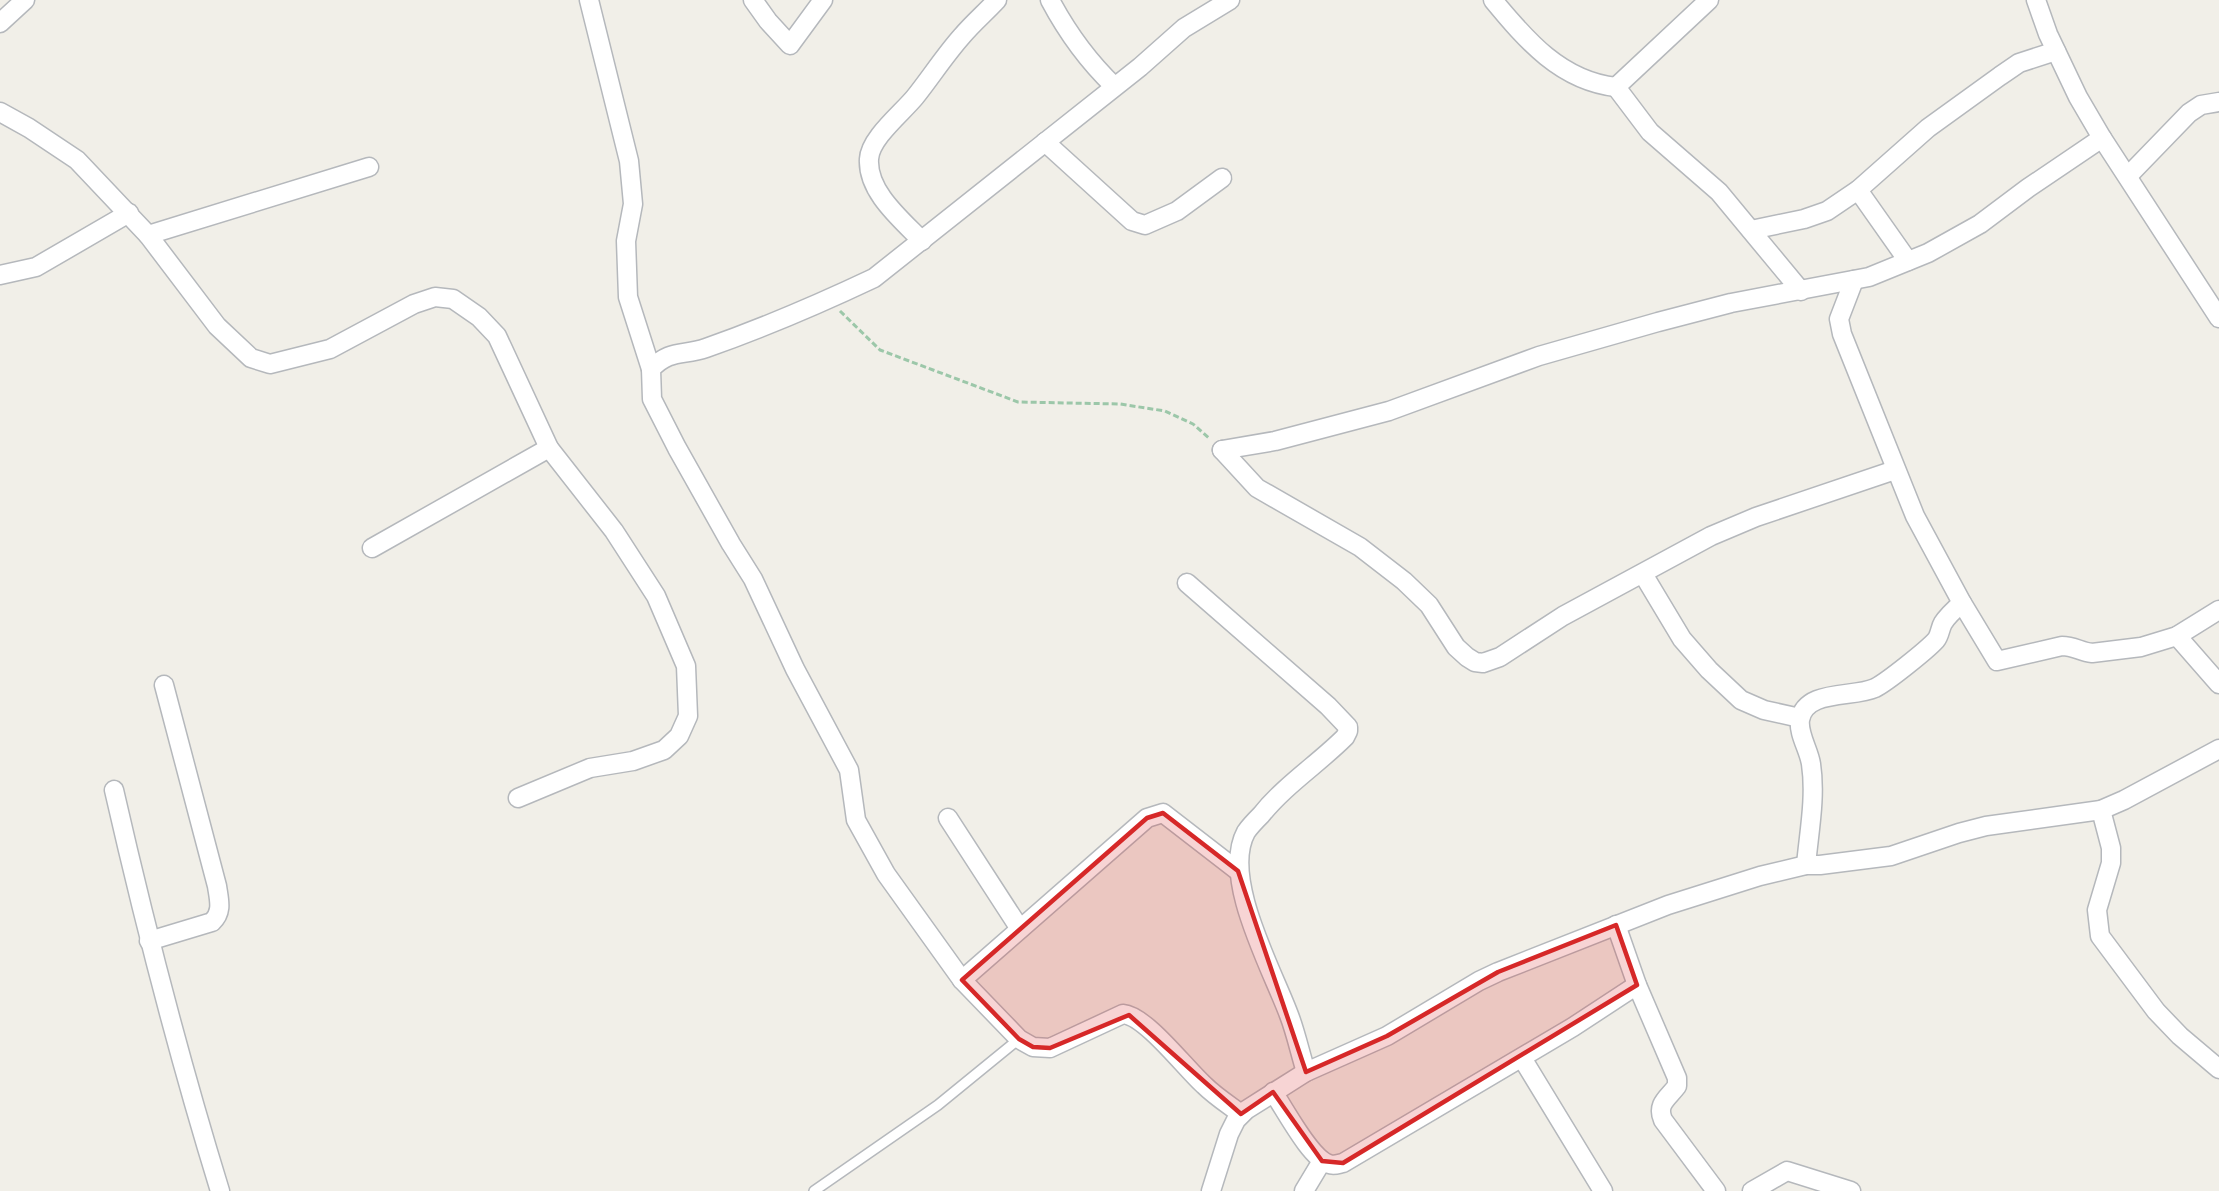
<svg xmlns="http://www.w3.org/2000/svg" width="2219" height="1191" font-family="'DM Sans',sans-serif">
	<style>
		.lines { fill: none; stroke-linecap: round; stroke-linejoin: round }
		.service-casing { stroke: #b5b8bc; stroke-width: 12 }
		.minor-casing { stroke: #b5b8bc; stroke-width: 21 }
		.path { stroke: #9cc7a9; stroke-width: 3; stroke-dasharray: 6 3; stroke-linecap: butt }
		.service { stroke: #fff; stroke-width: 9 }
		.minor { stroke: #fff; stroke-width: 18 }
		.marked { fill: #d62828; fill-opacity: 0.2; stroke: #d62828; stroke-width: 4.5; stroke-linejoin: round }
	</style>
	<rect width="100%" height="100%" fill="#f1efe8"/>
	<g class="lines">
		<!-- service casing -->
		<g class="service-casing">
			<path id="service" d="M 814,1191 L 938,1105 L 1019,1039"/>
		</g>
		<!-- minor casing -->
		<g class="minor-casing">
			<g id="minor">
				<path d="M 589,0 L 629,161 L 633,204 L 626,241 L 628,297 L 651,369"/>
				<path d="M 753,0 L 768,21 L 790,45 L 823,0"/>
				<path d="M 1050,0 C 1067,32 1088,61 1114,86"/>
				<path d="M 1230,0 L 1184,28 L 1140,67 L 874,278 C 819,304 763,328 706,348 C 683,356 670,349 651,369 L 652,399 L 677,448 L 731,544 L 753,579 L 795,669 L 849,770 L 856,820 L 886,874 L 962,980 L 1019,1039 L 1033,1047 L 1050,1048 L 1123,1014 C 1146,1016 1185,1068 1204,1085 C 1215,1096 1229,1105 1241,1114"/>
				<path d="M 1493,0 C 1526,40 1561,81 1616,87"/>
				<path d="M 1709,0 L 1616,87 L 1650,132 L 1719,192 L 1801,291"/>
				<path d="M 2036,0 L 2048,34 L 2078,97 L 2102,138 L 2219,318"/>
				<path d="M 0,23 L 25,0"/>
				<path d="M 0,112 L 29,128 L 77,160 L 148,235 L 217,326 L 251,358 L 270,364 L 330,349 L 414,304 L 435,297 L 453,299 L 479,317 L 497,336 L 549,448 L 614,531 L 656,596 L 686,666 L 688,716 L 679,736 L 664,750 L 633,761 L 590,768 L 518,798"/>
				<path d="M 1045,142 L 1132,221 L 1145,225 L 1177,211 L 1222,178"/>
				<path d="M 2128,176 L 2189,113 L 2201,105 L 2219,102"/>
				<path d="M 1858,190 L 1908,261"/>
				<path d="M 1751,230 L 1804,219 L 1827,211 L 1858,190 L 1928,128 L 2000,76 L 2019,63 L 2056,51"/>
				<path d="M 148,235 L 369,167"/>
				<path d="M 922,241 C 902,220 867,192 869,159 C 870,138 902,113 915,97 C 931,77 945,55 962,36 C 973,23 986,12 997,0"/>
				<path d="M 0,275 L 36,267 L 129,213"/>
				<path d="M 1854,280 L 1839,319 L 1842,334 L 1915,516 L 1962,603 L 1997,661 L 2062,646 C 2074,646 2081,652 2092,653 L 2141,647 L 2177,636 L 2219,610"/>
				<path d="M 1222,450 L 1275,441 L 1389,411 L 1539,356 L 1658,322 L 1731,303 L 1869,277 L 1928,253 L 1980,224 L 2028,188 L 2102,138"/>
				<path d="M 1222,450 L 1257,488 L 1360,547 L 1404,581 L 1429,605 L 1456,647 L 1467,657 L 1475,662 L 1483,663 L 1500,657 L 1563,616 L 1711,536 L 1756,517 L 1895,470"/>
				<path d="M 372,548 L 549,448"/>
				<path d="M 1643,574 L 1682,639 L 1709,670 L 1741,700 L 1764,710 L 1800,718"/>
				<path d="M 1187,583 L 1328,706 L 1348,727 L 1348,731 L 1345,737 C 1318,764 1285,785 1261,815 C 1256,820 1250,826 1246,832 C 1221,878 1272,969 1289,1015 C 1296,1033 1300,1053 1306,1072"/>
				<path d="M 2177,636 L 2219,684"/>
				<path d="M 114,790 C 145,926 179,1058 220,1191"/>
				<path d="M 2101,810 L 2111,848 L 2111,863 L 2097,910 L 2100,936 L 2156,1011 L 2180,1036 L 2219,1069"/>
				<path d="M 948,818 L 1020,929"/>
				<path d="M 1806,865 C 1809,832 1816,797 1811,764 C 1809,750 1798,734 1800,720 C 1805,689 1853,698 1875,688 C 1887,682 1927,650 1936,640 C 1940,635 1940,628 1943,623 C 1948,615 1955,609 1962,603"/>
				<path d="M 1616,925 L 1637,985 L 1677,1078 L 1677,1086 C 1668,1098 1656,1104 1663,1120 L 1716,1191"/>
				<path d="M 149,941 L 212,922 C 223,912 219,900 217,886 L 164,685"/>
				<path d="M 962,980 L 1147,818 L 1163,813 L 1238,871"/>
				<path d="M 1522,1058 L 1603,1191"/>
				<path d="M 1273,1092 C 1285,1109 1310,1158 1329,1164 C 1334,1166 1338,1164 1343,1163 L 1573,1027 L 1637,985"/>
				<path d="M 1211,1191 L 1229,1134 L 1236,1120 L 1246,1110 L 1306,1072 L 1387,1036 L 1479,981 L 1498,972 L 1668,905 L 1760,876 L 1806,865 L 1820,865 L 1891,856 L 1959,833 L 1986,826 L 2101,810 L 2124,800 L 2219,749"/>
				<path d="M 1304,1191 L 1322,1161"/>
				<path d="M 1752,1191 L 1787,1171 L 1851,1191"/>
			</g>
		</g>
		<!-- path -->
		<path class="path" d="M 840,311 L 880,350 L 1018,402 L 1120,404 L 1165,411 L 1193,424 L 1210,439"/>
		<!-- service -->
		<use href="#service" class="service"/>
		<!-- minor -->
		<use href="#minor" class="minor"/>
	</g>
	<!-- marked area -->
	<path class="marked" d="M 1163,813 L 1238,871 L 1306,1072 L 1387,1036 L 1498,972 L 1616,925 L 1637,985 L 1343,1163 L 1322,1161 L 1273,1092 L 1241,1114 L 1129,1015 L 1050,1048 L 1033,1047 L 1019,1039 L 962,980 L 1147,818 Z"/>
</svg>
